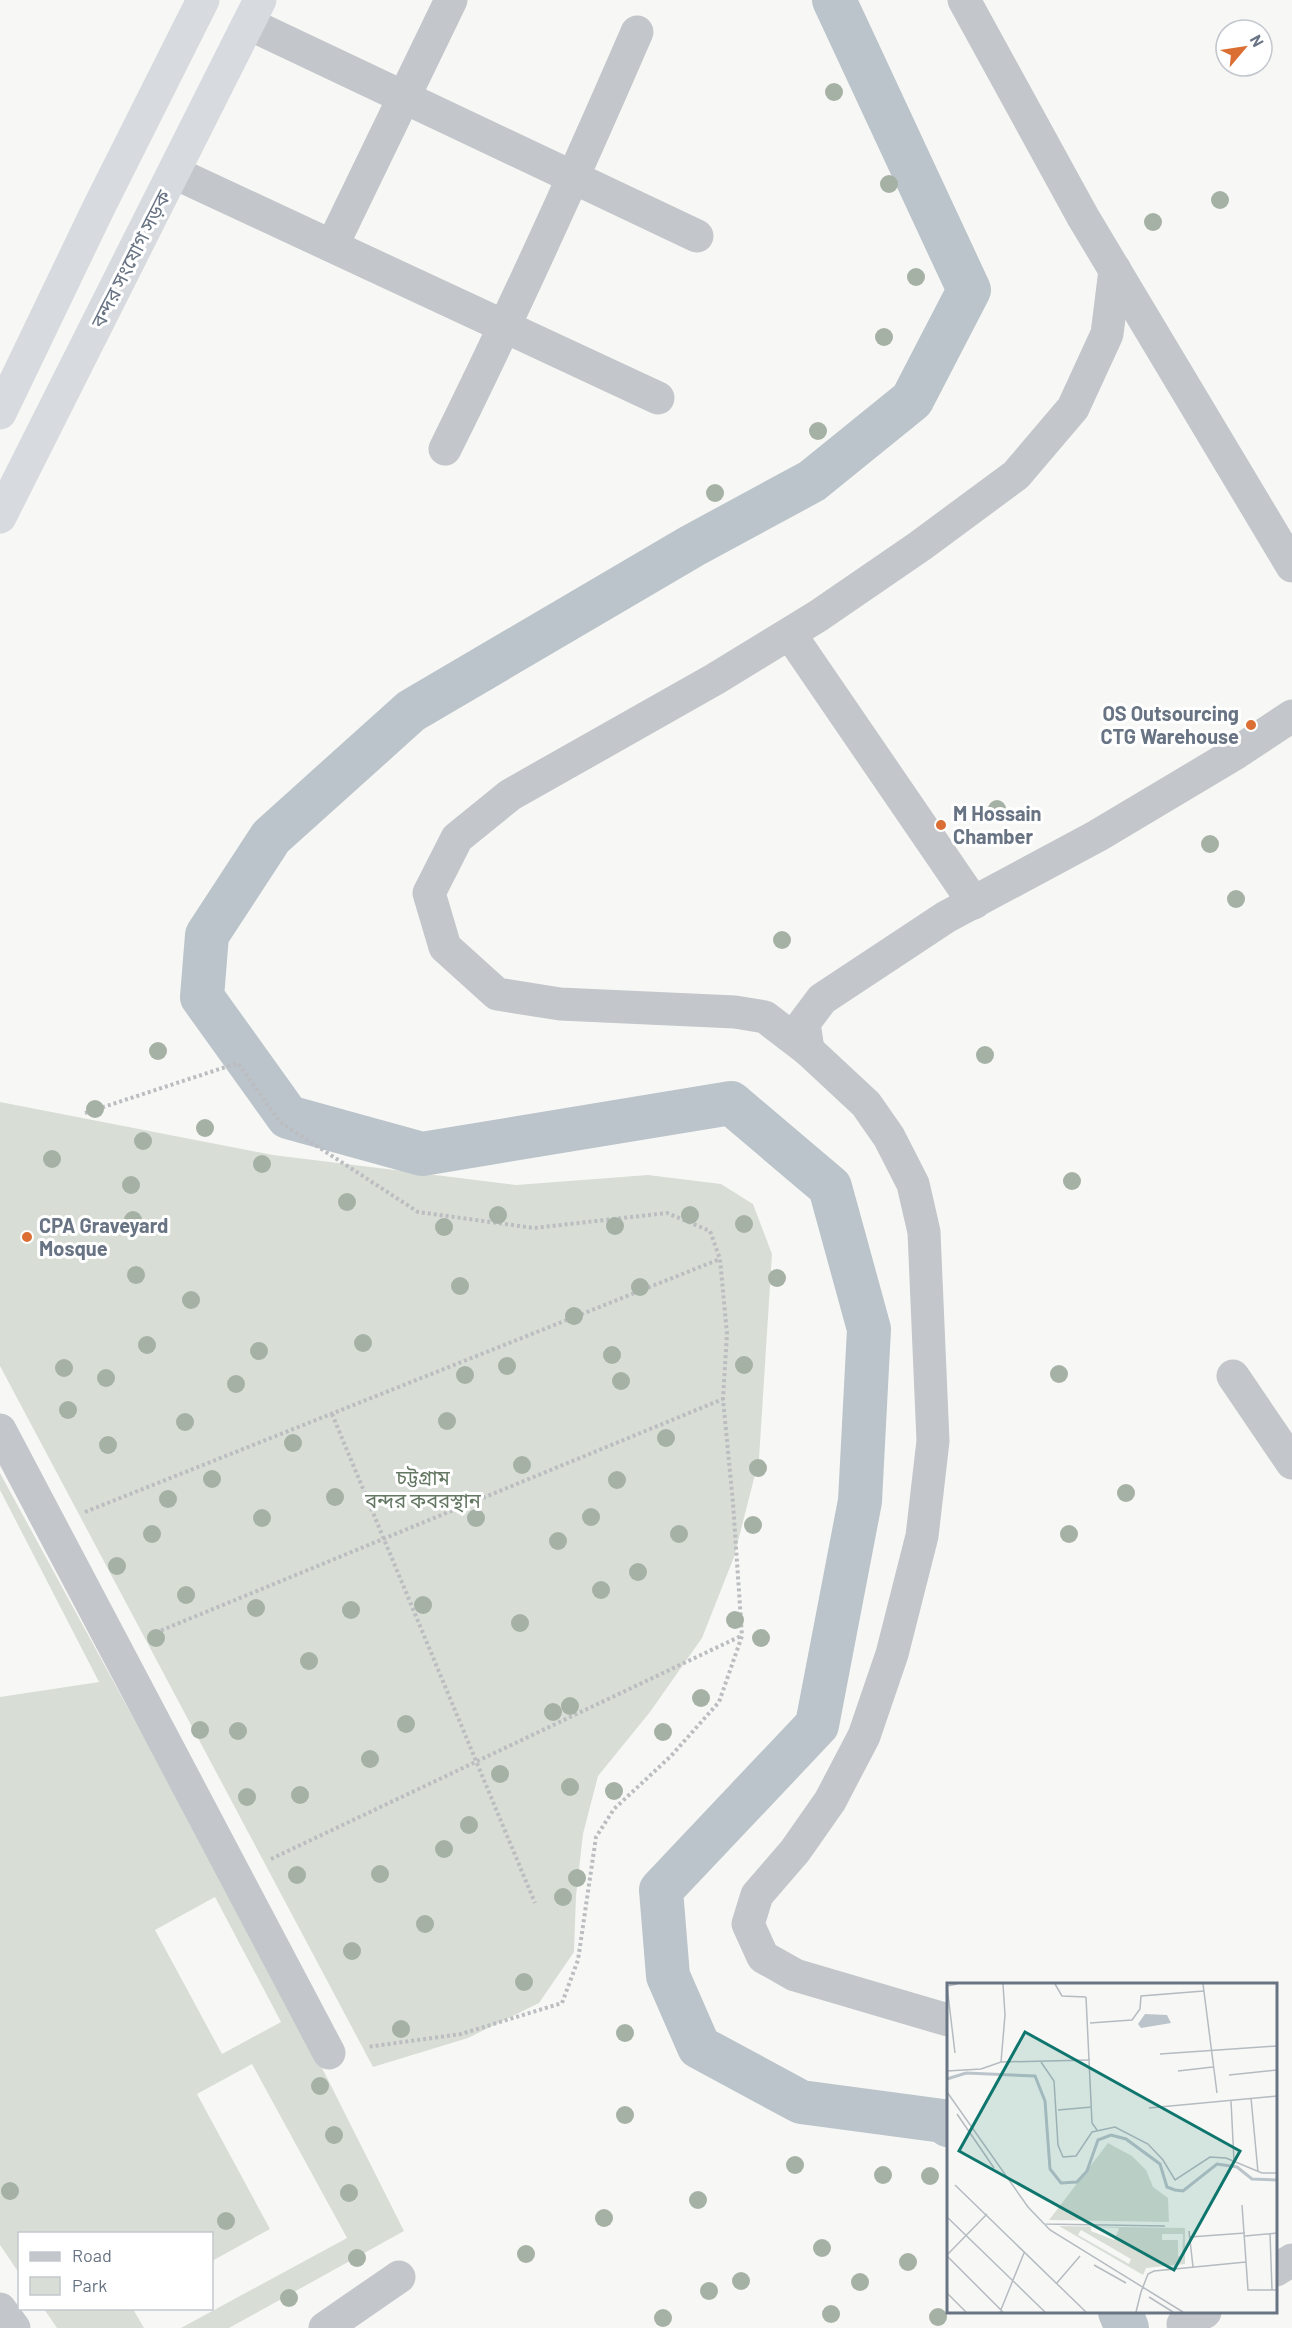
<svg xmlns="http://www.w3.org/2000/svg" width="1292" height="2328" font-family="Barlow,'Noto Sans Bengali',sans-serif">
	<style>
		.green { fill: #d8ded6; fill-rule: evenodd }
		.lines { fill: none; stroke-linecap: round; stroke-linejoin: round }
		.canal { stroke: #bbc4ca; stroke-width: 44 }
		.path { stroke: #bbbdc0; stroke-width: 4; stroke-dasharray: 3 3; stroke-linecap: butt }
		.minor { stroke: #c3c6ca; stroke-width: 33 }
		.highway { stroke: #d7dade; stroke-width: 33 }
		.tree { fill: #a6b1a5 }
		.poi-dot { fill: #db6e32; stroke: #fff; stroke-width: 2 }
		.labels { text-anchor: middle; stroke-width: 6; stroke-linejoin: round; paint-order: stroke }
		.street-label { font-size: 20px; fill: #687484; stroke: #fff }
		.poi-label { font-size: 20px; font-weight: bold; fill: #687484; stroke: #fff; text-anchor: start }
		.park-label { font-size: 20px; fill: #647763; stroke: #fff }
		.inset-river { fill: none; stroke: #bbc4ca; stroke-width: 3 }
		.inset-road { fill: none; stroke: #b5bbc1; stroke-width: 1.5 }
		.view { fill: #0f766e; fill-opacity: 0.15; stroke: #0f766e; stroke-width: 3 }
		.inset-edge { fill: none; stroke: #687484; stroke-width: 3 }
	</style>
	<rect width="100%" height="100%" fill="#f7f8f5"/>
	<!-- green -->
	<g class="green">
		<path d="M 0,1102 L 273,1155 L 516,1185 L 648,1175 L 721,1184 L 753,1204 L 772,1254 L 759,1459 L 734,1557 L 702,1638 L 650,1712 L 598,1776 L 583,1834 L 576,1896 L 574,1952 L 539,2003 L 468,2038 L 373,2067 L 0,1366 Z"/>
		<path d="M 0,1473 L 302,2028 L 404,2231 L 229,2328 L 181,2328 L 347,2238 L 252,2064 L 197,2094 L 270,2229 L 212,2261 L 212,2234 L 20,2234 L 19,2273 L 0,2245 L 0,1697 L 99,1682 L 0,1490 ZM 215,1897 L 281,2022 L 222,2054 L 155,1930 Z"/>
		<path d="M 44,2309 L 133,2309 L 144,2328 L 57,2328 Z"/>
	</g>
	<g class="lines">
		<!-- canal -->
		<g class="canal">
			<path d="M 834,0 L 969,290 L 912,400 L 812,481 L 692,546 L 411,711 L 271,837 L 207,935 L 202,997 L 288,1117 L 422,1154 L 731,1103 L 830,1187 L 869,1329 L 860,1501 L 817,1725 L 661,1890 L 668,1976 L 699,2047 L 801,2102 L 943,2121 L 948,2125"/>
			<path d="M 1120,2312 L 1127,2328"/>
		</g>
		<!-- path -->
		<g class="path">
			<path d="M 85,1113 L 238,1063 L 280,1122 L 418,1212 L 534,1228 L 667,1213 L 710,1231 L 720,1259 L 727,1334 L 723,1399 L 733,1503 L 742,1636 L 719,1702 L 671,1756 L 614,1809 L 596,1837 L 578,1960 L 562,2003 L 461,2034 L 367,2047"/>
			<path d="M 332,1414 L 535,1903"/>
			<path d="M 85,1512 L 720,1259"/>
			<path d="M 150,1635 L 723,1399"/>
			<path d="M 271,1859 L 741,1636"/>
		</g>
		<!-- minor -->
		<g class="minor">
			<path d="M 964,0 L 1083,217 L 1292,566"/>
			<path d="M 249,24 L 697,236"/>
			<path d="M 175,173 L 658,398"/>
			<path d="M 332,246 L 451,0"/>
			<path d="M 445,449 C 513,312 576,173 637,32"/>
			<path d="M 790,634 L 974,903"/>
			<path d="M 808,1050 L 804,1023 L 822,999 L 946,917 L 1097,836 L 1236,753 L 1292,716"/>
			<path d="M 1233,1376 L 1292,1463"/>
			<path d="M 0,1430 L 329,2053"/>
			<path d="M 948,2020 L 795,1975 L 763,1957 L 748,1924 L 757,1895 L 795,1851 L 830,1801 L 864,1736 L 892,1654 L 922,1536 L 933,1441 L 924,1232 L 913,1184 L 889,1137 L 866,1104 L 808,1050 L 765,1017 L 735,1012 L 560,1004 L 497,994 L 445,947 L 429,893 L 457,838 L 510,795 L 715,679 L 818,616 L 920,546 L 1016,475 L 1073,408 L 1107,334 L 1115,270"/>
			<path d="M 1276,2270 L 1292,2260"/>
			<path d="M 0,2309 L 14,2328"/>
			<path d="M 1183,2324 L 1205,2312"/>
			<path d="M 325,2328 L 399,2277"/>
		</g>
		<!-- highway -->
		<g class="highway">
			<path d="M 0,413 L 99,207 L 203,0"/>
			<path d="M 0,517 L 260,0"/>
		</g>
	</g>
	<!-- trees -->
	<g class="tree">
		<circle cx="834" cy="92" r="9"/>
		<circle cx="889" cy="184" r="9"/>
		<circle cx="1220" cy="200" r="9"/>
		<circle cx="1153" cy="222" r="9"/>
		<circle cx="916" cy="277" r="9"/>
		<circle cx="884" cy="337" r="9"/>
		<circle cx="818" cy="431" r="9"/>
		<circle cx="715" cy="493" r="9"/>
		<circle cx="997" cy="809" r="9"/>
		<circle cx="1210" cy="844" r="9"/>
		<circle cx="1236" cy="899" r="9"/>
		<circle cx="782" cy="940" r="9"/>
		<circle cx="158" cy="1051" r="9"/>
		<circle cx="985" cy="1055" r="9"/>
		<circle cx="95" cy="1109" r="9"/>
		<circle cx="205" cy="1128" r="9"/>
		<circle cx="143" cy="1141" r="9"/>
		<circle cx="52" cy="1159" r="9"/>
		<circle cx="262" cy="1164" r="9"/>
		<circle cx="1072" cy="1181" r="9"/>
		<circle cx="131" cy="1185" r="9"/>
		<circle cx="347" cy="1202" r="9"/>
		<circle cx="498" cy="1215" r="9"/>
		<circle cx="690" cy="1215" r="9"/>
		<circle cx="133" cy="1220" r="9"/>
		<circle cx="744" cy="1224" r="9"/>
		<circle cx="615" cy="1226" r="9"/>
		<circle cx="444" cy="1227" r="9"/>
		<circle cx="136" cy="1275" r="9"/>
		<circle cx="777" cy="1278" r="9"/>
		<circle cx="460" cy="1286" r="9"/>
		<circle cx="640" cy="1287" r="9"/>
		<circle cx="191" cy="1300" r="9"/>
		<circle cx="574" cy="1316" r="9"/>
		<circle cx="363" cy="1343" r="9"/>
		<circle cx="147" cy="1345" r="9"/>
		<circle cx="259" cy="1351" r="9"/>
		<circle cx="612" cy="1355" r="9"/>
		<circle cx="744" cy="1365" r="9"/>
		<circle cx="507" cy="1366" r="9"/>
		<circle cx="64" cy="1368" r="9"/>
		<circle cx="1059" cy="1374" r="9"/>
		<circle cx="465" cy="1375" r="9"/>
		<circle cx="106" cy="1378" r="9"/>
		<circle cx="621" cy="1381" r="9"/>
		<circle cx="236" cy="1384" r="9"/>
		<circle cx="68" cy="1410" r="9"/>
		<circle cx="447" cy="1421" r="9"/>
		<circle cx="185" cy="1422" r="9"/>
		<circle cx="666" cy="1438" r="9"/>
		<circle cx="293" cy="1443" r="9"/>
		<circle cx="108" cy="1445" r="9"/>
		<circle cx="522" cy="1465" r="9"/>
		<circle cx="758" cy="1468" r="9"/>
		<circle cx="212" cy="1479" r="9"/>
		<circle cx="617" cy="1480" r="9"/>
		<circle cx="1126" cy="1493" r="9"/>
		<circle cx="335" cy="1497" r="9"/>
		<circle cx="168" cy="1499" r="9"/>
		<circle cx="591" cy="1517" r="9"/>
		<circle cx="262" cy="1518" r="9"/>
		<circle cx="476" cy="1518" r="9"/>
		<circle cx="753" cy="1525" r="9"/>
		<circle cx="152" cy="1534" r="9"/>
		<circle cx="679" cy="1534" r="9"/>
		<circle cx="1069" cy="1534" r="9"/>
		<circle cx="558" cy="1541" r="9"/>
		<circle cx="117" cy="1566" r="9"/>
		<circle cx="638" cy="1572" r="9"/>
		<circle cx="601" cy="1590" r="9"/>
		<circle cx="186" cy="1595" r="9"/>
		<circle cx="423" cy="1605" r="9"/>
		<circle cx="256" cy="1608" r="9"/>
		<circle cx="351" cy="1610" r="9"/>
		<circle cx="735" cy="1620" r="9"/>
		<circle cx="520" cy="1623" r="9"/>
		<circle cx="156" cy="1638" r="9"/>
		<circle cx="761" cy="1638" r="9"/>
		<circle cx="309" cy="1661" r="9"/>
		<circle cx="701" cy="1698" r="9"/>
		<circle cx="570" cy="1706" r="9"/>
		<circle cx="553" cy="1712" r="9"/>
		<circle cx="406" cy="1724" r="9"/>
		<circle cx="200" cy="1730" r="9"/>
		<circle cx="238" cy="1731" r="9"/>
		<circle cx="663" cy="1732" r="9"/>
		<circle cx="370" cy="1759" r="9"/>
		<circle cx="500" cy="1774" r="9"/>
		<circle cx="570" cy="1787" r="9"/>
		<circle cx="614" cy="1791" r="9"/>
		<circle cx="300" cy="1795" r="9"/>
		<circle cx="247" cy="1797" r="9"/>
		<circle cx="469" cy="1825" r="9"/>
		<circle cx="444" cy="1849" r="9"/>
		<circle cx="380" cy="1874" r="9"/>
		<circle cx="297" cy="1875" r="9"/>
		<circle cx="577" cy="1878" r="9"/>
		<circle cx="563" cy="1897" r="9"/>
		<circle cx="425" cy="1924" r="9"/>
		<circle cx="352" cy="1951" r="9"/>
		<circle cx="524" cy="1982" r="9"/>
		<circle cx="401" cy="2029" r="9"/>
		<circle cx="625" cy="2033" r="9"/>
		<circle cx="320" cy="2086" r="9"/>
		<circle cx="625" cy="2115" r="9"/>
		<circle cx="334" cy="2135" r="9"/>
		<circle cx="795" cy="2165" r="9"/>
		<circle cx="883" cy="2175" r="9"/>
		<circle cx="930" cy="2176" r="9"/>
		<circle cx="10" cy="2191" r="9"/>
		<circle cx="349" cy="2193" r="9"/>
		<circle cx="698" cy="2200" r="9"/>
		<circle cx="604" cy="2218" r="9"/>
		<circle cx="226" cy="2221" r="9"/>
		<circle cx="822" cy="2248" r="9"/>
		<circle cx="526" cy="2254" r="9"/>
		<circle cx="357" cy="2258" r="9"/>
		<circle cx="908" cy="2262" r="9"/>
		<circle cx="741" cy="2281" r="9"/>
		<circle cx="860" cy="2282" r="9"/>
		<circle cx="709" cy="2291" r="9"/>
		<circle cx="289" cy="2298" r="9"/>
		<circle cx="831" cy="2314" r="9"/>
		<circle cx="938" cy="2317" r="9"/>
		<circle cx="663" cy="2318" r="9"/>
	</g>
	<!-- markers -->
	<g class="poi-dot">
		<circle cx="1251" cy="725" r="6"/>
		<circle cx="941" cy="825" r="6"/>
		<circle cx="27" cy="1237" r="6"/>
	</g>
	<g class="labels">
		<!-- street labels -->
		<g class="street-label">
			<text transform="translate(131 259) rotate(-63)" y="7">বন্দর সংযোগ সড়ক</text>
		</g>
		<!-- poi labels -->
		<g class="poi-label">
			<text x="1239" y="721" text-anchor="end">OS Outsourcing<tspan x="1239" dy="23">CTG Warehouse</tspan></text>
			<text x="953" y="821">M Hossain<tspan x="953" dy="23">Chamber</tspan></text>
			<text x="39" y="1233">CPA Graveyard<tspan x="39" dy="23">Mosque</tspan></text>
		</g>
		<!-- park labels -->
		<g class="park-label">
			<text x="423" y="1485">চট্টগ্রাম<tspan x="423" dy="23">বন্দর কবরস্থান</tspan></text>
		</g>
	</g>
	<!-- overview -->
	<g transform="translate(947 1983)">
		<rect width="330" height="330" fill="#f7f8f5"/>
		<path d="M 161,160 L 185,173 L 199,187 L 206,204 L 221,215 L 222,239 L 102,237 ZM 112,243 L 238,245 L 238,281 L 199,285 L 196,292 ZM 144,244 L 171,245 L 172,246 L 167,257 L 144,248 ZM 134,247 L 184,276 L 182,281 L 131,252 ZM 215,251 L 236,251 L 235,274 L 231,273 L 231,257 L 215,257 Z" fill="#d8ded6" fill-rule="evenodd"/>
		<path d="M 198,31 L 220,32 L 224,40 L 194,45 L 191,41 Z" fill="#bbc4ca"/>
		<path class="inset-river" d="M 0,96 L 19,90 L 88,93 L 98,118 L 103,186 L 114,200 L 130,199 L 140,188 L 151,157 L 164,152 L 179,156 L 213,181 L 220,204 L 228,207 L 236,208 L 270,181 L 290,184 L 305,196 L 330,197"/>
		<path class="inset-road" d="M 108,1 L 115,13 L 139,14M 256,1 L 270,110M 139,14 L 145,140 L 150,147M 143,40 L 185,37 L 193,26 L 194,13 L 257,8M 8,70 L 0,3 L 10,1M 213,71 L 330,63M 54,79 L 58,32 L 56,1M 94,79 L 107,98 L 111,162 L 116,174 L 129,173 L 145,149 L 168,144 L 201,161 L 216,177 L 228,197 L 263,174 L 279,175 L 315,190 L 330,190M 0,88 L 34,86 L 54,79 L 143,77M 231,88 L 266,84M 282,92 L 330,87M 0,109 L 81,224 L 103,247 L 236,329M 304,115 L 311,189M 284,118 L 287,178M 202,125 L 330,113M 111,127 L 145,124M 10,131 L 47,185M 8,202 L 139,329M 295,222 L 301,307 L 330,307M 0,234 L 98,329M 97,241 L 218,243M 242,248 L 246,284M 323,250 L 325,307M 298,253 L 330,250M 243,254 L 298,250M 0,272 L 40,231M 0,273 L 56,329M 147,282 L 179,300M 109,301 L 133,273M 0,310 L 19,329M 202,314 L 226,329M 53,329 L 77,270M 189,329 L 194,309 L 201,291 L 207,288 L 299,279"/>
		<path class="view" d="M 78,49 L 293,168 L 227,287 L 12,168 Z"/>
		<rect width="330" height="330" class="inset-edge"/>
	</g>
	<!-- legend -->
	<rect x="18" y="2232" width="195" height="78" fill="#ffffff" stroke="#c3c7ce" stroke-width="1.5"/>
	<rect x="30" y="2252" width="30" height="9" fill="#c3c6ca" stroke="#c3c7ce" stroke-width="1.5"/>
	<text x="72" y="2262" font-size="18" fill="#687484">Road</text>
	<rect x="30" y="2277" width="30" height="18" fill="#d8ded6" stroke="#c3c7ce" stroke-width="1.5"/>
	<text x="72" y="2292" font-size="18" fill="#687484">Park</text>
	<!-- north arrow -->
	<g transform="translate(1244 48) rotate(61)"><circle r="28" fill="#ffffff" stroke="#c3c7ce" stroke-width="1.5"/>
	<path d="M0-4.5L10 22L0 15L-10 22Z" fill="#db6e32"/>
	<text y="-9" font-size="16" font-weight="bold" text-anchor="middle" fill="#687484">N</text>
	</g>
</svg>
